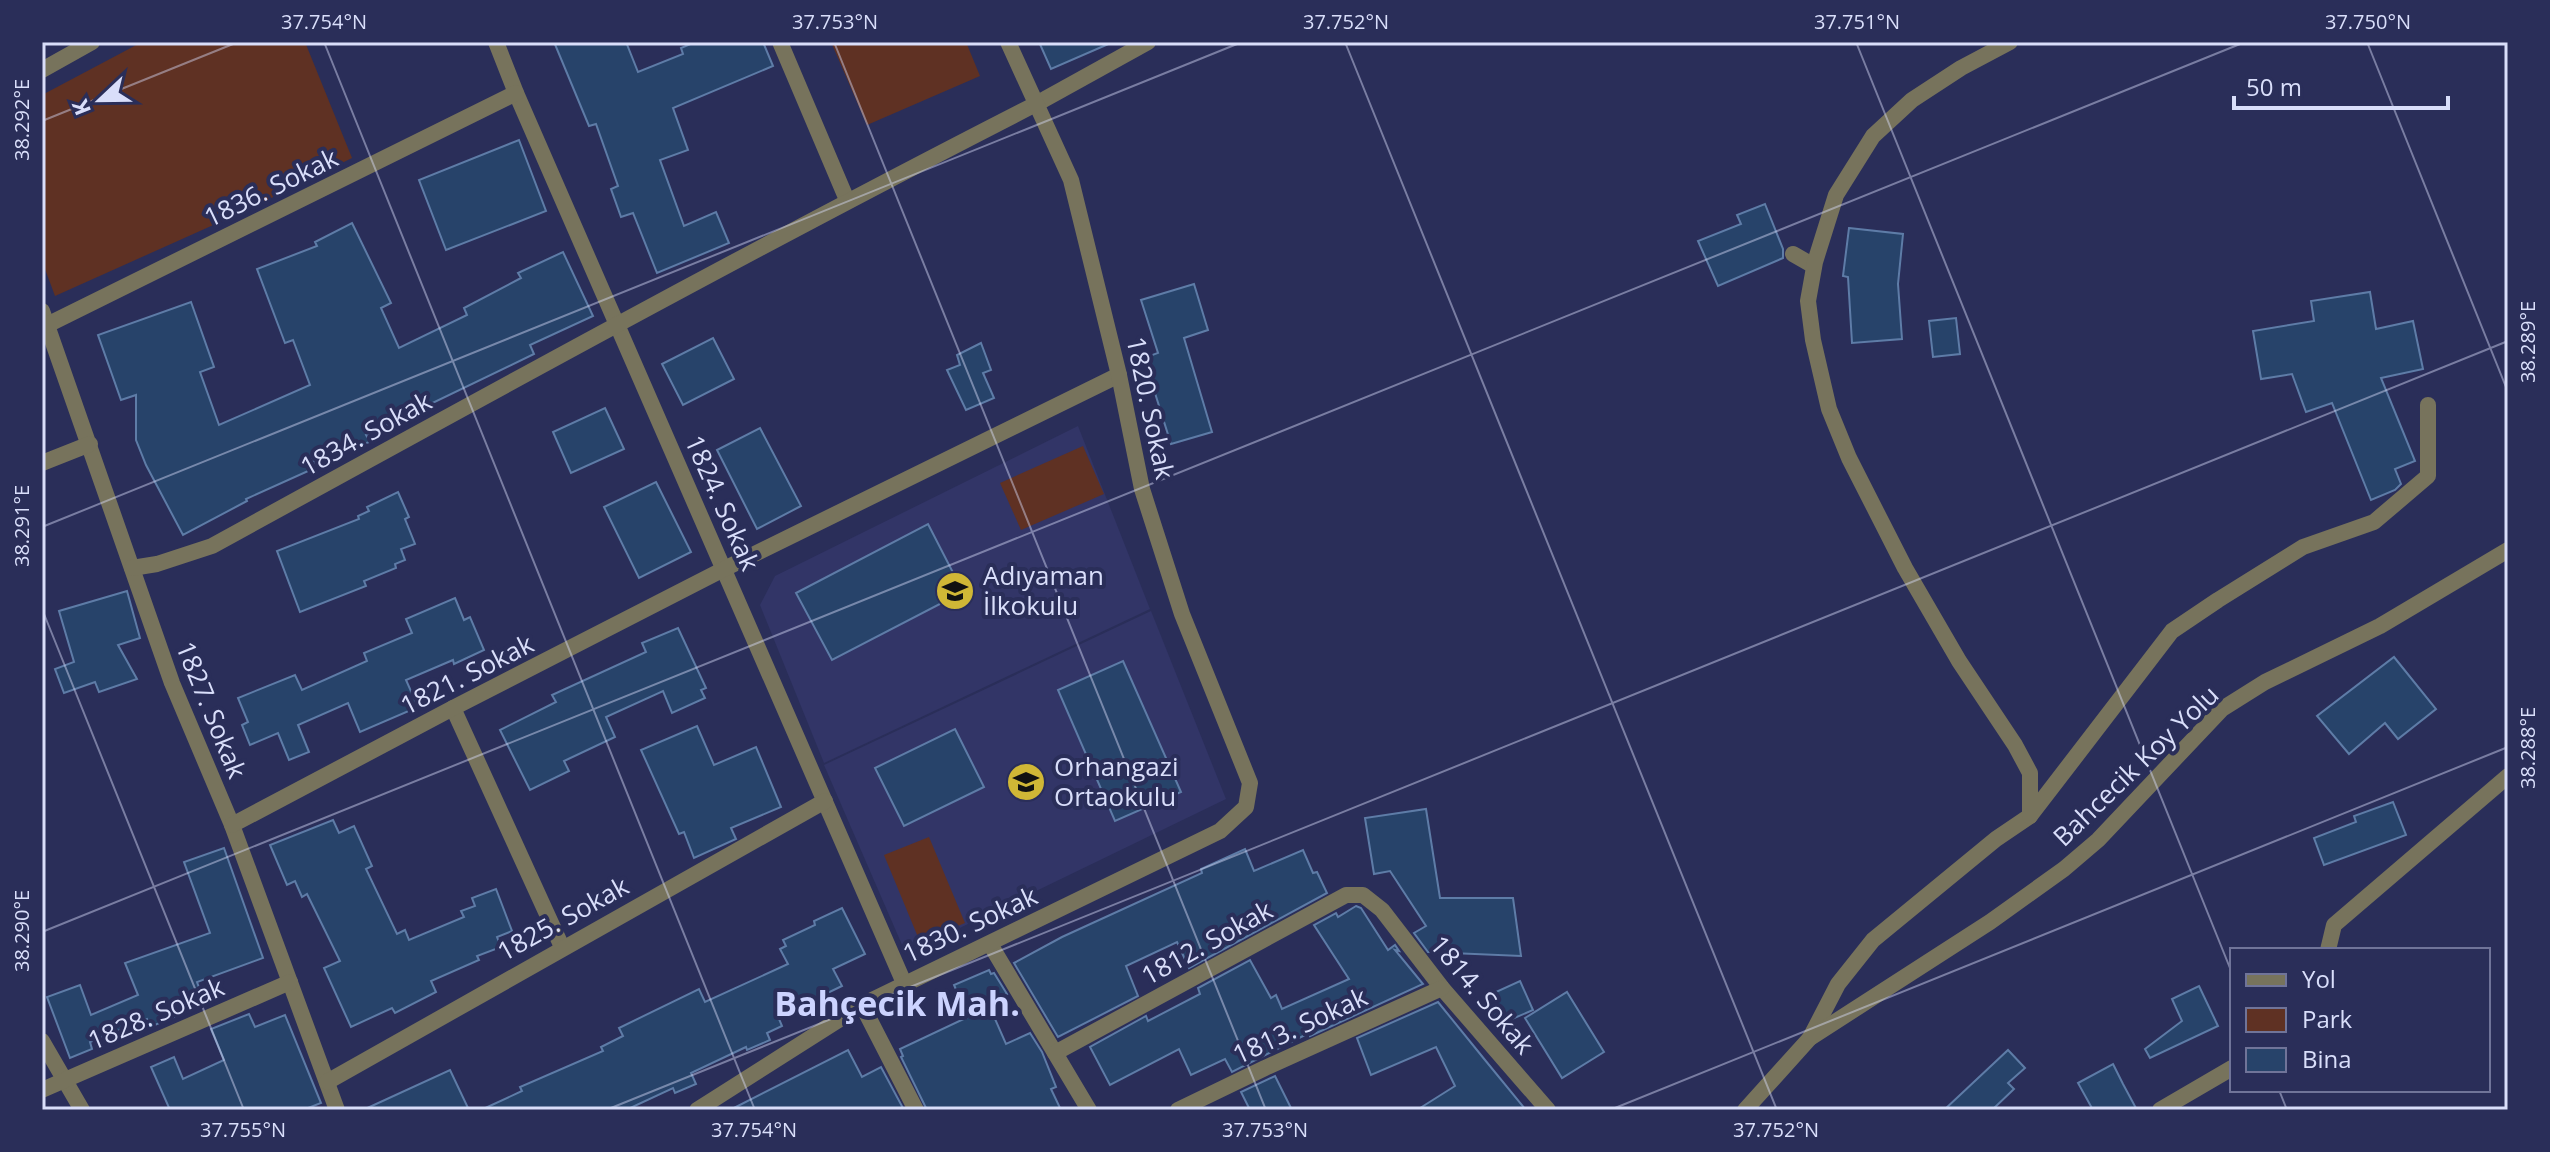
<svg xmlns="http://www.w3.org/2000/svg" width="2550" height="1152" font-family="'Open Sans',sans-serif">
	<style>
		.built { fill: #323567 }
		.green { fill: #5f3123 }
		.building { fill: #27436a; stroke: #5e7ca7; stroke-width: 2 }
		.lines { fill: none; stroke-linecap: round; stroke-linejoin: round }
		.lane { stroke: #77735c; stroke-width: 16 }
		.street { stroke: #77735c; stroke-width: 16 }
		.ticks { fill: none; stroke: #d9defa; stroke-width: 2; stroke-opacity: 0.45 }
		.labels { text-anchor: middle; stroke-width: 8; stroke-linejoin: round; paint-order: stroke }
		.street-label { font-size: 26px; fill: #d9defa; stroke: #2a2e59 }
		.poi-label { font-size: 26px; fill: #d9defa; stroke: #2a2e59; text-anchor: start }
		.district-label { font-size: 34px; font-weight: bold; fill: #ccd3ff; stroke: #2a2e59 }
		.neatline { fill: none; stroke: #d9defa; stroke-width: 3 }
		.ticks-label { font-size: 20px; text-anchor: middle; fill: #d9defa }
	</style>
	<rect width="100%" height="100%" fill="#2a2e59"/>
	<!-- built -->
	<g class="built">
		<path d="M 1078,426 L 1150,609 L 824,763 L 760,605 L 775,576 Z"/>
		<path d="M 1151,611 L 1226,799 L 906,954 L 824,765 Z"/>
	</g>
	<!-- green -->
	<g class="green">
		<path d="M 142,42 L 305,42 L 352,158 L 249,209 L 55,296 L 42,261 L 42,95 Z"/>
		<path d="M 831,42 L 966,42 L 980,76 L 867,125 Z"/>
		<path d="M 1083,446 L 1104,494 L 1021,530 L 1000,483 Z"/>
		<path d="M 929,837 L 965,923 L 920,942 L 884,855 Z"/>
	</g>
	<!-- building -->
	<g class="building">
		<path d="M 554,42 L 626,42 L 638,72 L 683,54 L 681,48 L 695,42 L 763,42 L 773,66 L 673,108 L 688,150 L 660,160 L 684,226 L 716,212 L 729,243 L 657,273 L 633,213 L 621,217 L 611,189 L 618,186 L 596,124 L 589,126 Z"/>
		<path d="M 1039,42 L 1113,42 L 1051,69 Z"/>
		<path d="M 519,140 L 546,211 L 446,250 L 419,180 Z"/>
		<path d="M 1765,204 L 1783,249 L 1783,258 L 1718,286 L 1698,241 L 1741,224 L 1737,215 Z"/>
		<path d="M 352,223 L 391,303 L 381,308 L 399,348 L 467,315 L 464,308 L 521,278 L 518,273 L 563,252 L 593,316 L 530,345 L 534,354 L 366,435 L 370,442 L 312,458 L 317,467 L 246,499 L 247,501 L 183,535 L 146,465 L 136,440 L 136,395 L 121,400 L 98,335 L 191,302 L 214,367 L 200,372 L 219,425 L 310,385 L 293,340 L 285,343 L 257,269 L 317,246 L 315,242 Z"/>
		<path d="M 1849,228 L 1903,234 L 1898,284 L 1902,339 L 1852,343 L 1848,277 L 1843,276 Z"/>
		<path d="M 1194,284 L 1208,330 L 1184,338 L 1212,432 L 1171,444 L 1144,358 L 1158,353 L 1141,300 Z"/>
		<path d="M 2370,292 L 2376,329 L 2413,321 L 2423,369 L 2381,378 L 2415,461 L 2395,469 L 2401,484 L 2395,490 L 2371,500 L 2332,403 L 2306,412 L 2292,374 L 2261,379 L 2253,331 L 2314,321 L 2311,301 Z"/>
		<path d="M 1956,318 L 1960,354 L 1933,357 L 1929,321 Z"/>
		<path d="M 713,338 L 734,379 L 683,405 L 662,364 Z"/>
		<path d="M 981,343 L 991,370 L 983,373 L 994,398 L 966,410 L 947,370 L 960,365 L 957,355 Z"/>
		<path d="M 605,408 L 624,449 L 571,473 L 553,432 Z"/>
		<path d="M 760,428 L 801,506 L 757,529 L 717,450 Z"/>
		<path d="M 656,482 L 691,552 L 639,578 L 604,507 Z"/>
		<path d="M 398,492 L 409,517 L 405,519 L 415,544 L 401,549 L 405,560 L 395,564 L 396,568 L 364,581 L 366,586 L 300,612 L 277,551 L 359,519 L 358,516 L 369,511 L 367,507 Z"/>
		<path d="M 928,524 L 963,592 L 832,660 L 796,593 Z"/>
		<path d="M 127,591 L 140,638 L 118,645 L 137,679 L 99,692 L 95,682 L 64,693 L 55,669 L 74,662 L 59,611 Z"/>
		<path d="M 455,598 L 464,620 L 470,617 L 484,650 L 454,664 L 453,660 L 406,680 L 418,707 L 360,732 L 348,703 L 298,725 L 309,752 L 289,760 L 278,733 L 250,745 L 242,725 L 248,722 L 238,698 L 295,675 L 302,690 L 367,661 L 364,653 L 412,633 L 406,619 Z"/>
		<path d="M 678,628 L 706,688 L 701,690 L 705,698 L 672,713 L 663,691 L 606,717 L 615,737 L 564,761 L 569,771 L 530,790 L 500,730 L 556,702 L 552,695 L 646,652 L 642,643 Z"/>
		<path d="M 2394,657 L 2436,709 L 2398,739 L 2385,723 L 2349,754 L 2317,716 Z"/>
		<path d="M 1123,661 L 1181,792 L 1115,821 L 1058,690 Z"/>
		<path d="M 697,726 L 714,765 L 756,747 L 781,807 L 731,828 L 736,839 L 694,858 L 684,832 L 679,834 L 641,750 Z"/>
		<path d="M 955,729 L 984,787 L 904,826 L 875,768 Z"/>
		<path d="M 2393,802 L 2406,835 L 2324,865 L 2314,838 L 2356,822 L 2354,816 Z"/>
		<path d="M 1426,809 L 1440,898 L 1513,898 L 1521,956 L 1428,952 L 1414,933 L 1426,926 L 1390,871 L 1374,874 L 1365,818 Z"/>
		<path d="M 333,820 L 339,833 L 354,826 L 372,866 L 366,869 L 397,934 L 405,930 L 409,940 L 464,917 L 461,911 L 475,906 L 472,898 L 496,889 L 512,931 L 497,937 L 501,947 L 477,956 L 479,960 L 431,981 L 436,992 L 395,1013 L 392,1008 L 351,1027 L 324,968 L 340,961 L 307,894 L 302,897 L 295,881 L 287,885 L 270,845 Z"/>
		<path d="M 224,848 L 263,958 L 197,982 L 205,1004 L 150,1027 L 147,1019 L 90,1042 L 92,1049 L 70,1058 L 47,997 L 80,985 L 91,1015 L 138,995 L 125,963 L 210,933 L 184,862 Z"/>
		<path d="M 1245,849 L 1254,871 L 1303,850 L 1313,873 L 1317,872 L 1327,893 L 1189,968 L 1177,942 L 1126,966 L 1138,996 L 1058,1037 L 1014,963 L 1062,937 L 1202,873 L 1201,869 Z"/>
		<path d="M 1356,906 L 1361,908 L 1388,950 L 1395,945 L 1399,951 L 1395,950 L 1423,984 L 1310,1036 L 1309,1033 L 1232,1072 L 1225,1059 L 1191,1075 L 1179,1049 L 1110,1085 L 1090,1047 L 1146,1016 L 1148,1021 L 1200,994 L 1198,988 L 1250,960 L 1271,998 L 1276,995 L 1282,1009 L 1349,979 L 1314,925 L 1336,913 L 1338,917 Z"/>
		<path d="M 842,908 L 865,954 L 833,969 L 842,986 L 817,998 L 818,1000 L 779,1019 L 782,1026 L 767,1033 L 770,1040 L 747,1050 L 746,1047 L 691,1073 L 696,1084 L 675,1093 L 673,1088 L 626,1110 L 481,1110 L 522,1091 L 520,1087 L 603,1051 L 601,1047 L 623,1036 L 619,1028 L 699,989 L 705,1002 L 788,964 L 780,949 L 786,946 L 783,940 L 815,925 L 814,921 Z"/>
		<path d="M 989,970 L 991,974 L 994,973 L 1007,994 L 988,1003 L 1006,1044 L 1030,1033 L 1042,1052 L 1056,1087 L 1051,1089 L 1061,1110 L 927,1110 L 901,1057 L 903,1056 L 900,1049 L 968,1017 L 954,985 Z"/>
		<path d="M 1520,981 L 1533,1010 L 1498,1025 L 1485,997 Z"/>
		<path d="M 2199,986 L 2218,1026 L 2150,1058 L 2145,1049 L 2182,1021 L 2172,999 Z"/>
		<path d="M 1567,992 L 1604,1052 L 1562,1078 L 1525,1018 Z"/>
		<path d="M 1438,1002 L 1485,1060 L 1526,1110 L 1417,1110 L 1455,1086 L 1436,1047 L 1371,1075 L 1357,1038 Z"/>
		<path d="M 249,1014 L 255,1027 L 285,1015 L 321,1103 L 303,1110 L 170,1110 L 151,1067 L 174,1057 L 183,1079 L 224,1060 L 211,1029 Z"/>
		<path d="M 848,1050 L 862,1077 L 881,1067 L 904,1110 L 730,1110 Z"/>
		<path d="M 2008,1050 L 2025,1068 L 2008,1083 L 2014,1089 L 1992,1110 L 1944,1110 Z"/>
		<path d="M 2113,1064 L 2123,1084 L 2137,1110 L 2093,1110 L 2078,1083 Z"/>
		<path d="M 450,1070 L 469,1110 L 363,1110 Z"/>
		<path d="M 1275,1076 L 1292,1110 L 1250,1110 L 1241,1092 Z"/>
	</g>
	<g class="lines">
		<!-- lane -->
		<g class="lane">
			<path d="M 1036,104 L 1148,42"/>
			<path d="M 1793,254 L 1814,266"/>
			<path d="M 1810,1038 L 1838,984 L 1873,940 L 1996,839 L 2030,816 L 2172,631 L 2218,600 L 2303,547 L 2374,522 L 2428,476 L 2428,405"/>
		</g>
		<!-- street -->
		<g class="street">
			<path d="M 496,42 L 516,93 L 904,983"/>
			<path d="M 780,42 L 847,200"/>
			<path d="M 2010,42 L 1961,68 L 1912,100 L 1873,136 L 1836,195 L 1815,262 L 1808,301 L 1813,340 L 1829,409 L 1849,458 L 1905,568 L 1959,661 L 2015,745 L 2030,773 L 2030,816"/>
			<path d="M 42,70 L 92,42"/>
			<path d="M 42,311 L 172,683 L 232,825 L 337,1110"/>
			<path d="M 47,325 L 516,93"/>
			<path d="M 42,463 L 90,444"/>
			<path d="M 132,568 L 157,564 L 212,546 C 485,396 758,246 1036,104"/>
			<path d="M 453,708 L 562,947"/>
			<path d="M 232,825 L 453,708 L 724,569 L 1119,375"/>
			<path d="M 990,944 L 1089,1110"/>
			<path d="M 2328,950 L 2334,925 L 2508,776"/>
			<path d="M 862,1005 L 916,1110"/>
			<path d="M 42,1041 L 82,1110"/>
			<path d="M 1055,1053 L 1346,895 L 1363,895 L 1382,910 L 1442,988 L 1548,1110"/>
			<path d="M 327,1082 L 825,801"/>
			<path d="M 42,1090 L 290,982"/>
			<path d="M 697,1110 L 862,1005 L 1220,831 L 1246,807 L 1250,783 L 1182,614 L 1142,489 L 1119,375 L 1071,180 L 1008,42"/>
			<path d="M 1178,1110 L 1265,1068 L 1442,988"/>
			<path d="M 1745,1110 L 1810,1038 L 1990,922 L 2064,869 L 2098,840 L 2222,709 L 2265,682 L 2380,626 L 2508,550"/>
			<path d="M 2160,1110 L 2232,1068"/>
		</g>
	</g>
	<!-- ticks -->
	<path class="ticks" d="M 324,42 L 755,1110M 834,42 L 1266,1110M 1345,42 L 1777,1110M 1856,42 L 2232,973M 2367,42 L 2508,392M 42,121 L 238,42M 42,527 L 1242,42M 42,609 L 244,1110M 42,932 L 2245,42M 2279,1090 L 2287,1110M 606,1110 L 2508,341M 1610,1110 L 2508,747"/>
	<!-- icons -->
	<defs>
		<g id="school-disc" transform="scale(2)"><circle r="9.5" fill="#d0b736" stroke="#2a2e59"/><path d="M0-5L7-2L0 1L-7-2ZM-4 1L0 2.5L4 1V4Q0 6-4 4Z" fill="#111"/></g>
	</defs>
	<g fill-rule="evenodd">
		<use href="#school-disc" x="955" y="591"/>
		<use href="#school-disc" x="1026" y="782"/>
	</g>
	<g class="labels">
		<!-- street labels -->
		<g class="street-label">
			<text transform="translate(271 188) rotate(-26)" y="9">1836. Sokak</text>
			<text transform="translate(1150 408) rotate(78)" y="9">1820. Sokak</text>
			<text transform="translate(366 434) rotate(-29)" y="9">1834. Sokak</text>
			<text transform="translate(722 503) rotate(66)" y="9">1824. Sokak</text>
			<text transform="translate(467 675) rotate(-27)" y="9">1821. Sokak</text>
			<text transform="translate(211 710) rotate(68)" y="9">1827. Sokak</text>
			<text transform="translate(2136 766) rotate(-44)" y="9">Bahcecik Koy Yolu</text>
			<text transform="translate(563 919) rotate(-29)" y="9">1825. Sokak</text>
			<text transform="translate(970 925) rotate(-25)" y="9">1830. Sokak</text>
			<text transform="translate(1207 943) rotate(-29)" y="9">1812. Sokak</text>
			<text transform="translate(1482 995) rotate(50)" y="9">1814. Sokak</text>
			<text transform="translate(156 1014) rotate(-23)" y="9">1828. Sokak</text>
			<text transform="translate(1300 1026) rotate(-25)" y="9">1813. Sokak</text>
		</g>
		<!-- poi labels -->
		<g class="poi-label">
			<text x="983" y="585">Adıyaman<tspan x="983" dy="30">İlkokulu</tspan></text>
			<text x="1054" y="776">Orhangazi<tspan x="1054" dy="30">Ortaokulu</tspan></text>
		</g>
		<!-- district labels -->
		<g class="district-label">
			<text x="897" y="1016">Bahçecik Mah.</text>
		</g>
	</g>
	<!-- border -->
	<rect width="2550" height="1152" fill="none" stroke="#2a2e59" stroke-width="88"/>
	<!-- legend -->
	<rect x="2230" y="948" width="260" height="144" fill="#2a2e59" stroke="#707499" stroke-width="2"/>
	<rect x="2246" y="974" width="40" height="12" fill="#77735c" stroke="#707499" stroke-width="2"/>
	<text x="2302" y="988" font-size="24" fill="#d9defa">Yol</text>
	<rect x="2246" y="1008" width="40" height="24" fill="#5f3123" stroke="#707499" stroke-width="2"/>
	<text x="2302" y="1028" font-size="24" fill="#d9defa">Park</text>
	<rect x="2246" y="1048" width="40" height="24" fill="#27436a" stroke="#707499" stroke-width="2"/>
	<text x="2302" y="1068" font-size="24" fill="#d9defa">Bina</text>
	<!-- north arrow -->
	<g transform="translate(100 100) rotate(248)" stroke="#2a2e59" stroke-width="6" paint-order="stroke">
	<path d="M0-6L14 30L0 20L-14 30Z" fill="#d9defa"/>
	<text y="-12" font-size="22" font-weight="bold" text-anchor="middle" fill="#d9defa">K</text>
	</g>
	<!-- scale -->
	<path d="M2234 96v12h214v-12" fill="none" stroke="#d9defa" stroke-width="4"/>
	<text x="2246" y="96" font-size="24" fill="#d9defa" stroke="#2a2e59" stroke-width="6" paint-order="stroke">50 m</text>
	<rect x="44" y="44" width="2462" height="1064" class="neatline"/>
	<g class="ticks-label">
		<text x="324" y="29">37.754°N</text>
		<text x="835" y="29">37.753°N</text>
		<text x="1346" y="29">37.752°N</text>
		<text x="1857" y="29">37.751°N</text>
		<text x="2368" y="29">37.750°N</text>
		<text transform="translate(22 120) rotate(-90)" y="7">38.292°E</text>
		<text transform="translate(2528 342) rotate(-90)" y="7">38.289°E</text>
		<text transform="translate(22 526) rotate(-90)" y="7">38.291°E</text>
		<text transform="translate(2528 748) rotate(-90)" y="7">38.288°E</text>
		<text transform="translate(22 931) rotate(-90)" y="7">38.290°E</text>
		<text x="243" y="1137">37.755°N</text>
		<text x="754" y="1137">37.754°N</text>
		<text x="1265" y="1137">37.753°N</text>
		<text x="1776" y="1137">37.752°N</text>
	</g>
</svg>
